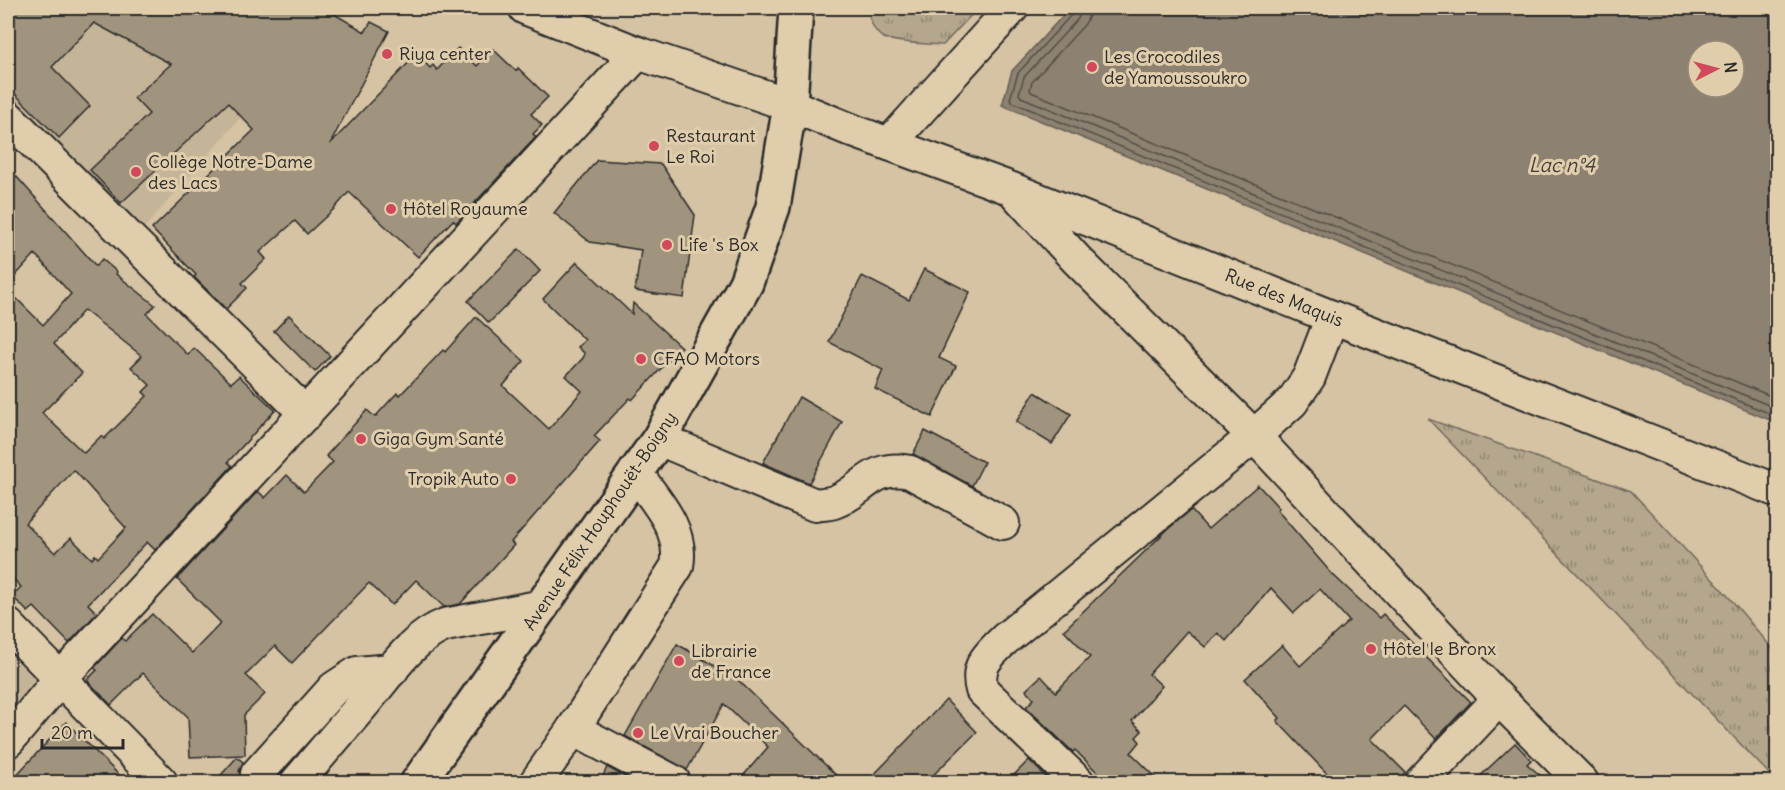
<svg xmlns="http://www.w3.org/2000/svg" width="1785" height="790" font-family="Delius,sans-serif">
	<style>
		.built { fill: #c5b598 }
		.grass { fill: url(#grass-tufts); stroke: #70695c; stroke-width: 1.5 }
		.water { fill: #8d8271; stroke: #665f55; stroke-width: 1.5; fill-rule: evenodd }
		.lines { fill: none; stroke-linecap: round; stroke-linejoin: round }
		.shore { stroke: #524e47; stroke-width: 1.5 }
		.building { fill: #a1947e; stroke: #2b2b2b; stroke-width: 1.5; fill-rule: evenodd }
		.minor-casing { stroke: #2b2b2b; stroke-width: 36 }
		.highway-casing { stroke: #2b2b2b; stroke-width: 38 }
		.minor { stroke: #e0cdab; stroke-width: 32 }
		.highway { stroke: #e0cdab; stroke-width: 33 }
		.poi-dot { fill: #d1495b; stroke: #e0cdab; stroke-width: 2 }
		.labels { text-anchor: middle; stroke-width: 6; stroke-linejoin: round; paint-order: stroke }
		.poi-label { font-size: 18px; fill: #2b2b2b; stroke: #e0cdab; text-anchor: start }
		.street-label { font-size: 18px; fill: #2b2b2b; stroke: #e0cdab }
		.water-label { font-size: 20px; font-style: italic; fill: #44413c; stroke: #e0cdab }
	</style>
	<defs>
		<pattern id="grass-tufts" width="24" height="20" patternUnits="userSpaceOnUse" patternTransform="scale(1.5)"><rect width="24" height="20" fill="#b5a78d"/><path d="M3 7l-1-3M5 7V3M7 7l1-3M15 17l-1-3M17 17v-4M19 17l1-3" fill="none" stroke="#938873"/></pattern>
	</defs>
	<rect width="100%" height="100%" fill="#d5c3a3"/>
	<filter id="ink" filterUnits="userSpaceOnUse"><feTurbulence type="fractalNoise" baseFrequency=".0167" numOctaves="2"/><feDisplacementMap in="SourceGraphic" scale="12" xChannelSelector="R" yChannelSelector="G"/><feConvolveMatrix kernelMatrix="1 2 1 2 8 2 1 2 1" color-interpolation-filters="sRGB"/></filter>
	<g filter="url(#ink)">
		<!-- built -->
		<g class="built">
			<path d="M 8,8 L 333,8 L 289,62 L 140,233 L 8,99 Z"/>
			<path d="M 8,625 L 60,679 L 8,738 Z"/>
		</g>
		<!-- grass -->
		<g class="grass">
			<path d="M 868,8 L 978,8 L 943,45 C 930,44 892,43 882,37 C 872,30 870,19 868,8 Z"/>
			<path d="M 1428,419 L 1631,491 L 1727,595 L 1777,654 L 1777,782 Z"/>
		</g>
		<!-- water -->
		<path class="water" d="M 1070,8 L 1777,8 L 1777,423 L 1002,105 L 1012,71 ZM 1698,51 L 1734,51 L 1734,87 L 1698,87 Z"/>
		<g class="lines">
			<!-- shore -->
			<g class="shore">
				<path d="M 1073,8 L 1072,14 L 1018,73 L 1010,99 L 1012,102 L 1778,417"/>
				<path d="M 1081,8 L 1078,19 L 1024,77 L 1019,94 L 1021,97 L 1778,409"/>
				<path d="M 1090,8 L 1089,16 L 1085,24 L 1032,82 L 1030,89 L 1031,92 L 1778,399"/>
			</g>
		</g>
		<!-- building -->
		<g class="building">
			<path d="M 8,8 L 324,8 L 365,32 L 371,22 L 389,31 L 330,144 L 417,54 L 430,68 L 433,65 L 437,70 L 458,48 L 477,66 L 493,49 L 516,71 L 518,68 L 548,97 L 531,114 L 542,125 L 533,134 L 536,137 L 456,223 L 453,220 L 418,257 L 349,192 L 334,209 L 307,234 L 295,221 L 260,252 L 266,259 L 242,283 L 247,288 L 226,309 L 194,277 L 196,275 L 152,229 L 254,130 L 228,103 L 121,203 L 90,170 L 149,114 L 134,98 L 171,64 L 94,23 L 52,67 L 90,106 L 59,138 L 8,87 Z"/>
			<path d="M 597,160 L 661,164 L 695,215 L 684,298 L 635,291 L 641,250 L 590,242 L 554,213 Z"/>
			<path d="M 8,167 L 96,266 L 102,259 L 117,272 L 116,274 L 155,305 L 147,314 L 188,355 L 194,348 L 231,383 L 239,376 L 275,410 L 228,462 L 232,466 L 155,550 L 147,542 L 88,604 L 97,613 L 69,643 L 34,607 L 28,612 L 12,596 L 21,587 L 8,573 L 8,290 L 43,325 L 71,294 L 35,254 L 8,284 ZM 84,310 L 142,356 L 131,367 L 150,385 L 143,392 L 147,396 L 104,439 L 101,436 L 84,453 L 42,413 L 82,373 L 54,344 ZM 74,470 L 126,528 L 98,558 L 95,555 L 92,559 L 71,538 L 55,553 L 25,523 Z"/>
			<path d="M 519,249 L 540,271 L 489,323 L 468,301 Z"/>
			<path d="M 577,262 L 632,314 L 633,303 L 681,347 L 632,400 L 630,398 L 594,436 L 600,441 L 511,542 L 514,545 L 460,604 L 444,607 L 416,580 L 392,605 L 369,583 L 292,663 L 275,646 L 246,675 L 265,694 L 244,715 L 245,755 L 190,757 L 188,717 L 143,673 L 111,705 L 87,680 L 97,670 L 94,668 L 122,638 L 125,641 L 152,614 L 192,653 L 221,623 L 177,579 L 258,491 L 265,498 L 287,475 L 304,492 L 333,462 L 326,456 L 367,410 L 375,417 L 397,393 L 400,395 L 443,350 L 445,352 L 476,317 L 524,361 L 503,386 L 549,429 L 582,391 L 566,376 L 583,358 L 585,354 L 578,347 L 585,340 L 543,299 Z"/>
			<path d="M 924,269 L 970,292 L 939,358 L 956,366 L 932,417 L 875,389 L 883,370 L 829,342 L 862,276 L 909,300 Z"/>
			<path d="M 289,315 L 330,356 L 315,372 L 274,331 Z"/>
			<path d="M 1035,392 L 1071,414 L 1052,444 L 1016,422 Z"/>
			<path d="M 799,397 L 842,422 L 809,483 L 763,463 Z"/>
			<path d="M 925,431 L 984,462 L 972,486 L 913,454 Z"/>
			<path d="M 1258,485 L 1279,508 L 1277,510 L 1332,574 L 1379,618 L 1383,614 L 1471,702 L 1436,739 L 1404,706 L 1372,739 L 1405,772 L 1395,783 L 1336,783 L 1277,721 L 1280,718 L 1245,679 L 1282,645 L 1300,666 L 1349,621 L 1320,589 L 1294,613 L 1271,588 L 1226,641 L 1218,633 L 1205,647 L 1187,631 L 1149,674 L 1162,686 L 1132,721 L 1142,731 L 1136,737 L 1140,742 L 1131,753 L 1162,783 L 1108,783 L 1075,750 L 1073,752 L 1026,707 L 1034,699 L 1026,690 L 1041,676 L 1056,692 L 1090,657 L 1064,630 L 1168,529 L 1191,510 L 1208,529 Z"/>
			<path d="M 677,644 L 737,679 L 844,783 L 737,783 L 768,747 L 724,704 L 687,770 L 625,736 Z"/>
			<path d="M 946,700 L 977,732 L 925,783 L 866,783 Z"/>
			<path d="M 66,722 L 127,783 L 9,783 Z"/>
			<path d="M 1515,743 L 1531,760 L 1527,764 L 1549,783 L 1473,783 Z"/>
			<path d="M 237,757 L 243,762 L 239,771 L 242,783 L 214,783 Z"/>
			<path d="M 1029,760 L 1047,778 L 1043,783 L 1006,783 Z"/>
			<path d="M 607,767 L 636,783 L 600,783 Z"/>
		</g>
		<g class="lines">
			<!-- minor casing -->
			<g class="minor-casing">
				<g id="minor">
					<path d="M 525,8 L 638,53 L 790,105 L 856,132 L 1012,189 L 1332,317 L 1778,491"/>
					<path d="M 8,117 L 306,414"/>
					<path d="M 889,144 L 1012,8"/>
					<path d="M 1017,195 L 1077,260 L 1254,436 L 1499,699 L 1582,782"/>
					<path d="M 659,439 L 815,505 C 821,504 828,504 834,502 C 865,491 870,464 910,472 L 1003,523"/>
					<path d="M 8,625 L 161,782"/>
					<path d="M 573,729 L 674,782"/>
					<path d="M 8,741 L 60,679 L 638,53"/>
					<path d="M 257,774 L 334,688 L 357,673 L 392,670"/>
					<path d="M 297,782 C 320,755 343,728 366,701 C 389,674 411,638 445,625 L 543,606"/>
					<path d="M 536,782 L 573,729 L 677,566 C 684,529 655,500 635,472"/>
					<path d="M 1078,782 L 982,690 C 975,665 989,655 1005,639 L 1254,436 L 1292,402 L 1309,377 L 1332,317"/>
					<path d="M 1421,782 L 1499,699"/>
				</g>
			</g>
			<!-- highway casing -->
			<g class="highway-casing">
				<path id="highway" d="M 418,782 L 659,439 L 746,283 L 773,207 L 790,105 L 796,8"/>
			</g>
			<!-- minor -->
			<use href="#minor" class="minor"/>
			<!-- highway -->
			<use href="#highway" class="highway"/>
		</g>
	</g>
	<!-- markers -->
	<g class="poi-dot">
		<circle cx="387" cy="54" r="6"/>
		<circle cx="1092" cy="67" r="6"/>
		<circle cx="654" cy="146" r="6"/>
		<circle cx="136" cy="172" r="6"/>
		<circle cx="391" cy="209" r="6"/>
		<circle cx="667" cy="245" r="6"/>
		<circle cx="641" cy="359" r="6"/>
		<circle cx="361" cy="439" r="6"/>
		<circle cx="511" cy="479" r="6"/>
		<circle cx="1371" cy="649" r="6"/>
		<circle cx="679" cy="661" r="6"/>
		<circle cx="638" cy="733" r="6"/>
	</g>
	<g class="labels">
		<!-- poi labels -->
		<g class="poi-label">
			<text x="399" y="60">Riya center</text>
			<text x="1104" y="63">Les Crocodiles<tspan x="1104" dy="21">de Yamoussoukro</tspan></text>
			<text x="666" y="142">Restaurant<tspan x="666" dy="21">Le Roi</tspan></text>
			<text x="148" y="168">Collège Notre-Dame<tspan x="148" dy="21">des Lacs</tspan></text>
			<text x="403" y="215">Hôtel Royaume</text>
			<text x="679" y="251">Life 's Box</text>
			<text x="653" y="365">CFAO Motors</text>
			<text x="373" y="445">Giga Gym Santé</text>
			<text x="499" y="485" text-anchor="end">Tropik Auto</text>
			<text x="1383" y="655">Hôtel le Bronx</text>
			<text x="691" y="657">Librairie<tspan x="691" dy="21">de France</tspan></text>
			<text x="650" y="739">Le Vrai Boucher</text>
		</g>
		<!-- street labels -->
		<g class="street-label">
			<text transform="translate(1284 298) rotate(22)" y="6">Rue des Maquis</text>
			<text transform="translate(600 521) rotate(-56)" y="6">Avenue Félix Houphouët-Boigny</text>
		</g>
		<!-- water labels -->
		<g class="water-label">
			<text x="1562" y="172">Lac n°4</text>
		</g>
	</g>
	<!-- margin -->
	<rect width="1785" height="790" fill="none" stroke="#e0cdab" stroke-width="30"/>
	<rect x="15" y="15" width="1755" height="760" fill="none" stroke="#2b2b2b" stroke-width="2" filter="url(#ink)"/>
	<!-- north arrow -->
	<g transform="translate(1716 69) rotate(84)"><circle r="28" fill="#e0cdab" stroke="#988c78" stroke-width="1.5"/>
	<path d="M0-4.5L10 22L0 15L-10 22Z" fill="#d1495b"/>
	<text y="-9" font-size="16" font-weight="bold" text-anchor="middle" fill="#2b2b2b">N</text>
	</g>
	<!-- scale -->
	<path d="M42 739v9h81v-9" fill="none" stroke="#2b2b2b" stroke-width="3"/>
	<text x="51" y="739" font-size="18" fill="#2b2b2b" stroke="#e0cdab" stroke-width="4.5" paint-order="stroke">20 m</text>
</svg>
